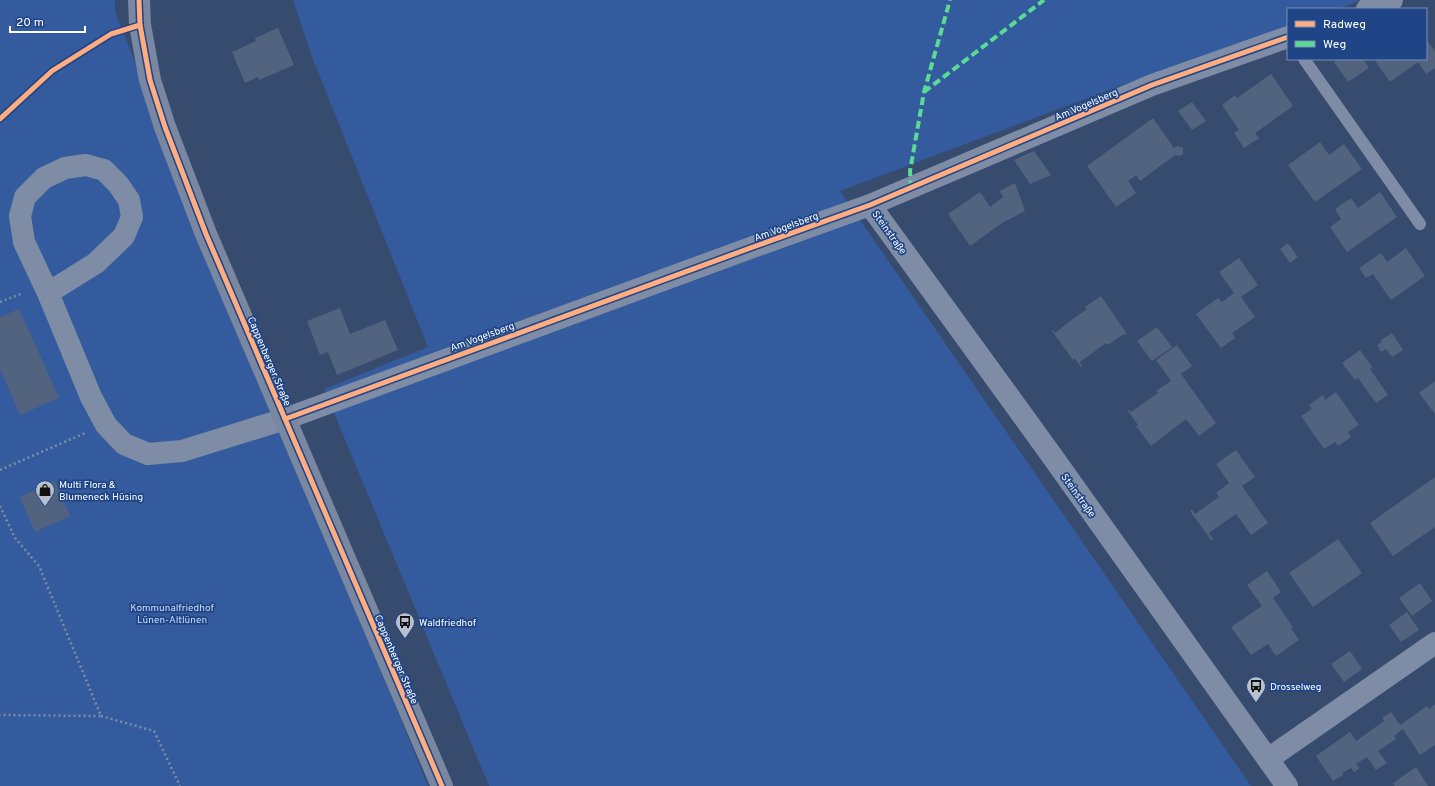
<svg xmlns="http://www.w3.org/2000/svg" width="1435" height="786" font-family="Overpass,sans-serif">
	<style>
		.green { fill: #345b9d }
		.building { fill: #526380 }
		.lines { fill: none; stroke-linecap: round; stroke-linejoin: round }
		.path { stroke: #7e8ca5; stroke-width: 2.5; stroke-dasharray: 2 3; stroke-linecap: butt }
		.service { stroke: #7e8ca5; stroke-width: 12 }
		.minor { stroke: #7e8ca5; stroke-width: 22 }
		.secondary { stroke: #7987a0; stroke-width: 22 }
		.quiet { stroke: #5adb95; stroke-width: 4; stroke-dasharray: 8 4; stroke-linecap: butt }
		.cycleway-casing { stroke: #1f4587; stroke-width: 8 }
		.cycleway { stroke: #ffac80; stroke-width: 5 }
		.labels { text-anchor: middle; stroke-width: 3.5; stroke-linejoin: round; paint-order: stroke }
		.street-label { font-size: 10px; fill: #fff; stroke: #1f4587 }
		.poi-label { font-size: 10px; fill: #fff; stroke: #1f4587; text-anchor: start }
		.park-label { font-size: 10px; fill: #cdddf8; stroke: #1f4587 }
	</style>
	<rect width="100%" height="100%" fill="#374b6f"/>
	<!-- green -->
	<g class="green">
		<path d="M 0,0 L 115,0 L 115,12 L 428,786 L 0,786 Z"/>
		<path d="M 293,0 L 1361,0 L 1338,9 L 1288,9 L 1288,27 L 1125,84 L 840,191 L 1251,786 L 489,786 L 324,389 L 428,347 L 311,54 Z"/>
	</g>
	<!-- building -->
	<g class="building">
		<path d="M 278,28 L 294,65 L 259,80 L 258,77 L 245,83 L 232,52 L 256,41 L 255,38 Z"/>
		<path d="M 1426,39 L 1435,51 L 1435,68 L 1426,74 L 1418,62 L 1390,82 L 1374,59 L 1426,59 Z"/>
		<path d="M 1339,59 L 1363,59 L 1369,68 L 1348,82 L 1334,62 Z"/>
		<path d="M 1271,74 L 1293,106 L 1255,133 L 1259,138 L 1244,148 L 1234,133 L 1239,130 L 1222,105 L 1235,95 L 1237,98 Z"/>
		<path d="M 1192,102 L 1206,121 L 1192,130 L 1178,111 Z"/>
		<path d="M 1153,118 L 1174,148 L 1178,146 L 1183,148 L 1183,154 L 1180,156 L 1175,155 L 1140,181 L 1136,175 L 1128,181 L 1136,193 L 1116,207 L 1087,166 Z"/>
		<path d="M 1320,142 L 1329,155 L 1344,144 L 1362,169 L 1315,202 L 1288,165 Z"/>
		<path d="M 1034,151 L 1051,175 L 1030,184 L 1014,160 Z"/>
		<path d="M 1015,183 L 1025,211 L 1002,223 L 970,246 L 948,214 L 980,192 L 990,207 L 1003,197 L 1000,191 Z"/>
		<path d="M 1380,192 L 1397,217 L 1347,252 L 1330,227 L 1341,219 L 1335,209 L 1351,198 L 1358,208 Z"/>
		<path d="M 1288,243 L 1298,257 L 1290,263 L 1280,249 Z"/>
		<path d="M 1406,248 L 1425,276 L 1391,300 L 1373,274 L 1366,278 L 1359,268 L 1381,253 L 1387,262 Z"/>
		<path d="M 1239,258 L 1258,285 L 1241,297 L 1255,317 L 1232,333 L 1235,338 L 1221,348 L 1196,314 L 1218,298 L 1222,302 L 1234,293 L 1219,272 Z"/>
		<path d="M 1101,296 L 1127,334 L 1125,335 L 1124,334 L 1108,345 L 1106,343 L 1080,362 L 1082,366 L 1081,367 L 1075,358 L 1073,360 L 1052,331 L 1053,330 L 1055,333 L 1073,319 L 1074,317 L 1074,318 L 1087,309 L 1085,307 Z"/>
		<path d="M 340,308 L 350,334 L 385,320 L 398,350 L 337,375 L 328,352 L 320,355 L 307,321 Z"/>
		<path d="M 19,309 L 59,398 L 20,415 L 0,369 L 0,317 Z"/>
		<path d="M 1157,327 L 1172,347 L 1152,361 L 1137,341 Z"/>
		<path d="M 1392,333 L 1403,350 L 1392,357 L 1386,349 L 1381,352 L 1377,345 L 1382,342 L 1381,340 Z"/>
		<path d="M 1177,345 L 1192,366 L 1181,374 L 1216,423 L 1199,436 L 1186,419 L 1151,446 L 1136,426 L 1138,425 L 1128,411 L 1130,410 L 1131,412 L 1158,393 L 1156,391 L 1171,381 L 1156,360 Z"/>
		<path d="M 1360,350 L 1373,368 L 1370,369 L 1388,395 L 1376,403 L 1358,378 L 1355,380 L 1342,363 Z"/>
		<path d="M 1435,381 L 1435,414 L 1419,393 Z"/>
		<path d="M 1336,392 L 1359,425 L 1348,432 L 1351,437 L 1338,446 L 1335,442 L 1324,449 L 1301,416 L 1312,409 L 1309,405 L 1323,395 L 1325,400 Z"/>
		<path d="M 1236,450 L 1255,477 L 1242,486 L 1268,523 L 1251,535 L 1236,514 L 1209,533 L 1213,539 L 1211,540 L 1190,511 L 1192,509 L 1195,514 L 1219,497 L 1216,493 L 1229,483 L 1216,464 Z"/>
		<path d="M 1435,477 L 1435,527 L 1393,556 L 1370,523 Z"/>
		<path d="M 55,481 L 70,516 L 35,532 L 20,497 Z"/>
		<path d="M 1338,539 L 1362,573 L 1313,607 L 1289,573 Z"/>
		<path d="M 1267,571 L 1281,592 L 1273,598 L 1293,627 L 1291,628 L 1299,640 L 1276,656 L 1268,644 L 1251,655 L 1231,627 L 1262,606 L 1247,585 Z"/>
		<path d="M 1420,583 L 1432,601 L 1412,616 L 1399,598 Z"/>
		<path d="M 1407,612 L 1419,630 L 1401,642 L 1389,625 Z"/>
		<path d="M 1350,651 L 1362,669 L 1344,682 L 1331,664 Z"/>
		<path d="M 1435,704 L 1435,745 L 1420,755 L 1403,729 L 1394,736 L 1396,739 L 1378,751 L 1387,763 L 1376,770 L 1367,757 L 1356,764 L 1360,768 L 1354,772 L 1351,768 L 1342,773 L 1343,775 L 1333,781 L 1316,756 L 1350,732 L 1356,741 L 1384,721 L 1382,718 L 1391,712 L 1400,725 L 1427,706 L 1429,709 Z"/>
		<path d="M 1416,767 L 1428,786 L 1395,786 L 1393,783 Z"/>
	</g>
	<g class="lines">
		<!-- path -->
		<g class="path">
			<path d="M 0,302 L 23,293"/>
			<path d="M 0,470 L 85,433"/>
			<path d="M 0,506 L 15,538 L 39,566 L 101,716 L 0,715"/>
			<path d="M 101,716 L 154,731 L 180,786"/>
		</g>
		<!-- service -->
		<path class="service" d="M 1304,59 L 1420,224"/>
		<!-- minor -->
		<g class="minor">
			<path d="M 1367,9 L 1392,0"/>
			<path d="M 870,205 L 1052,456 L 1287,786"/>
			<path d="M 48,293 L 96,263 L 124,236 L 132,217 L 129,200 L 118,184 L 104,170 L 86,165 L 65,168 L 44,178 L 25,197 L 20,216 L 24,242 L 48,293 L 91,397 L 106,425 L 124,444 L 148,454 L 182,451 L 285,419 L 753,247 L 870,205 L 1152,85 L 1288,37"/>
			<path d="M 1268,759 L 1435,643"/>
		</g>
		<!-- secondary -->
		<path class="secondary" d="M 139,0 L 140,25 L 150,80 L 165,127 L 206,234 L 442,786"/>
		<!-- quiet -->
		<g class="quiet">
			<path d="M 924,92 L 1044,0"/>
			<path d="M 911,188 L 910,171 L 924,92 L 950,0"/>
		</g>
		<!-- cycleway casing -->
		<g class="cycleway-casing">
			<g id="cycleway">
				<path d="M 139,0 L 140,25 L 150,80 L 165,127 L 206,234 L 442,786"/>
				<path d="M 0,119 L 52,71 L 111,34 L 140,25"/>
				<path d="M 285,419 L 753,247 L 870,205 L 1152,85 L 1288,37"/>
			</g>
		</g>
		<!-- cycleway -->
		<use href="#cycleway" class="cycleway"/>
	</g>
	<!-- icons -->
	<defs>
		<g id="shop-pin" transform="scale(1)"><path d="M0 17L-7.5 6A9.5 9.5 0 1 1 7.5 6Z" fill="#b9c0cd" stroke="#1f4587"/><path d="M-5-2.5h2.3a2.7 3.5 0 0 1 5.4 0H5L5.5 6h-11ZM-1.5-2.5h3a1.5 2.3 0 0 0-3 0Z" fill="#111"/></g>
		<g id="bus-pin" transform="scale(1)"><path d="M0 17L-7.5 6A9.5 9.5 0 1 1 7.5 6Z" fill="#b9c0cd" stroke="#1f4587"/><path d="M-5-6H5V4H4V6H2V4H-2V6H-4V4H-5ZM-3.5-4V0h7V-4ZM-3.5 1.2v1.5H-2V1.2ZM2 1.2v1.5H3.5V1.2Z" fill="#111"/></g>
	</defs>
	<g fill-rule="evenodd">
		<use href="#shop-pin" x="45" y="490"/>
		<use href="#bus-pin" x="405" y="622"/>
		<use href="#bus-pin" x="1256" y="686"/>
	</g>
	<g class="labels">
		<!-- street labels -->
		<g class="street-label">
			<text transform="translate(1086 104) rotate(-23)" y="4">Am Vogelsberg</text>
			<text transform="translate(786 226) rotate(-20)" y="4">Am Vogelsberg</text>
			<text transform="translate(890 232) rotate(54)" y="4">Steinstraße</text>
			<text transform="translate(482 336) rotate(-20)" y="4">Am Vogelsberg</text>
			<text transform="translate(270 361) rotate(67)" y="4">Cappenberger Straße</text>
			<text transform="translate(1079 495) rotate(54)" y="4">Steinstraße</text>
			<text transform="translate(397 659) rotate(67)" y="4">Cappenberger Straße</text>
		</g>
		<!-- poi labels -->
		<g class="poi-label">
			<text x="59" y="488">Multi Flora &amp;<tspan x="59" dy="12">Blumeneck Hüsing</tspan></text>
			<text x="419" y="626">Waldfriedhof</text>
			<text x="1270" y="690">Drosselweg</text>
		</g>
		<!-- park labels -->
		<g class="park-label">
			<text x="172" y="611">Kommunalfriedhof<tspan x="172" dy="12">Lünen-Altlünen</tspan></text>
		</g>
	</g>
	<!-- legend -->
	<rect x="1287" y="8" width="140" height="52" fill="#1f4587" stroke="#798fb7"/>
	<rect x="1295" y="21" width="20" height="6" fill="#ffac80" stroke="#798fb7"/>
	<text x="1323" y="28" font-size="12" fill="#ffffff">Radweg</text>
	<rect x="1295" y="41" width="20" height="6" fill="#5adb95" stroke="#798fb7"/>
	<text x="1323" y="48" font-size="12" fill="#ffffff">Weg</text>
	<!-- scale -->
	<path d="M10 26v6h75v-6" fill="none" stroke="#ffffff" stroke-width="2"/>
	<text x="16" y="26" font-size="12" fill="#ffffff" stroke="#1f4587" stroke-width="3" paint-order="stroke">20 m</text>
</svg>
